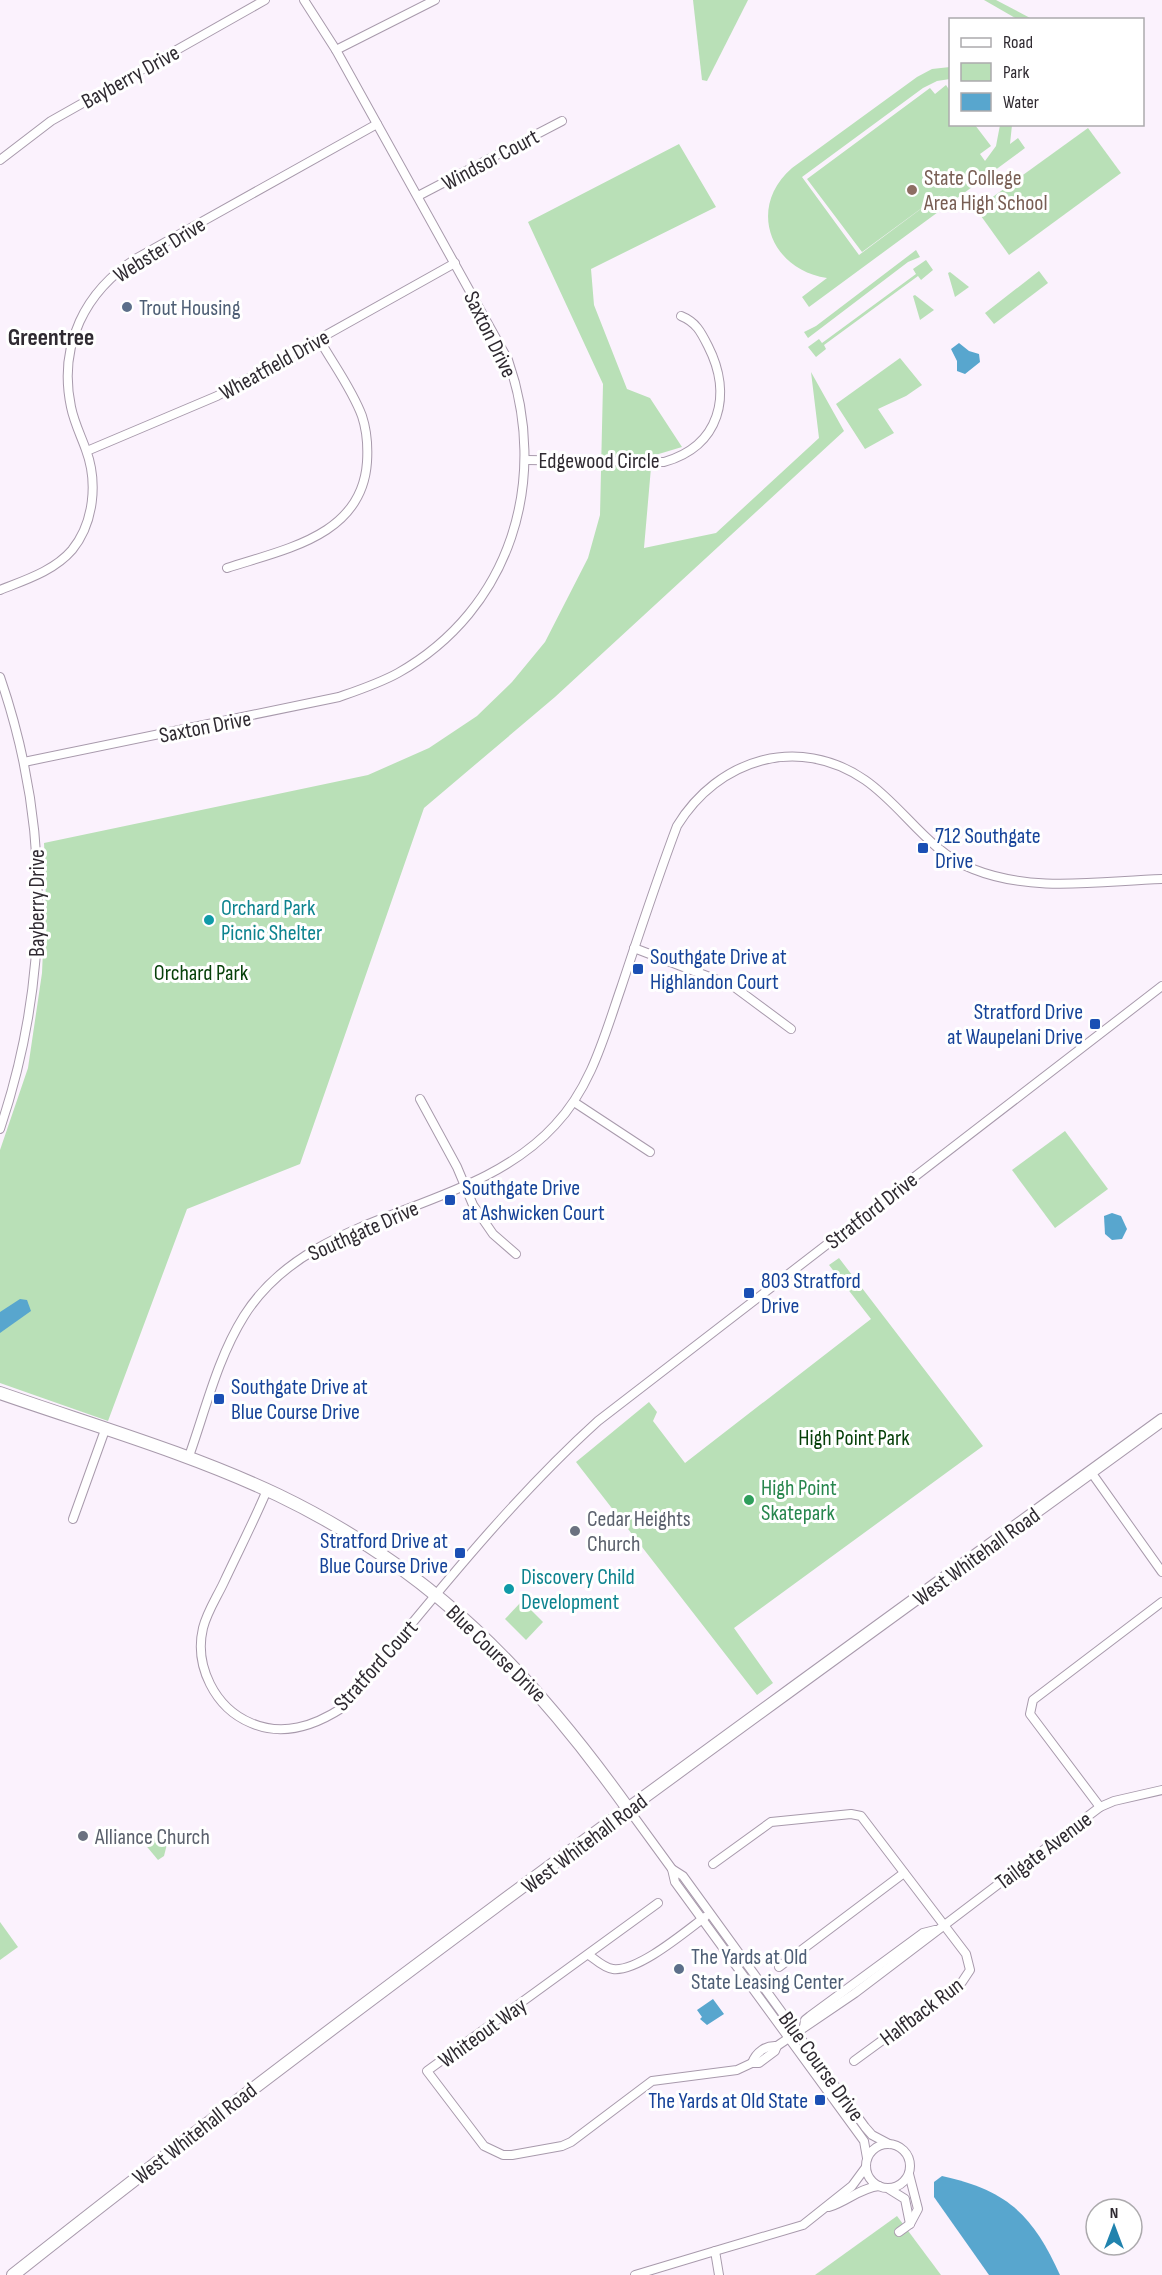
<svg xmlns="http://www.w3.org/2000/svg" width="1162" height="2275" font-family="'Sofia Sans Condensed',sans-serif">
	<style>
		.green { fill: #b9e0b7 }
		.water { fill: #58a6ce }
		.lines { fill: none; stroke-linecap: round; stroke-linejoin: round }
		.minor-casing { stroke: #a89aac; stroke-width: 10 }
		.secondary-casing { stroke: #a89aac; stroke-width: 14 }
		.minor { stroke: #fff; stroke-width: 8 }
		.secondary { stroke: #fff; stroke-width: 12 }
		.education-dot { fill: #8d6e63; stroke: #fff; stroke-width: 2 }
		.service-dot { fill: #5c6f8a; stroke: #fff; stroke-width: 2 }
		.transit-dot { fill: #1a4fb4; stroke: #fff; stroke-width: 2 }
		.culture-dot { fill: #0f9aa8; stroke: #fff; stroke-width: 2 }
		.leisure-dot { fill: #2e9e5b; stroke: #fff; stroke-width: 2 }
		.worship-dot { fill: #6b7280; stroke: #fff; stroke-width: 2 }
		.labels { text-anchor: middle; stroke-width: 6; stroke-linejoin: round; paint-order: stroke }
		.street-label { font-size: 22px; fill: #2f2a31; stroke: #fff }
		.education-label { font-size: 22px; fill: #785e54; stroke: #fff; text-anchor: start }
		.service-label { font-size: 22px; fill: #4e5e75; stroke: #fff; text-anchor: start }
		.transit-label { font-size: 22px; fill: #164399; stroke: #fff; text-anchor: start }
		.culture-label { font-size: 22px; fill: #0d838f; stroke: #fff; text-anchor: start }
		.park-label { font-size: 22px; fill: #07410a; stroke: #fff }
		.leisure-label { font-size: 22px; fill: #27864d; stroke: #fff; text-anchor: start }
		.worship-label { font-size: 22px; fill: #5b616d; stroke: #fff; text-anchor: start }
		.neighbourhood-label { font-size: 24px; font-weight: bold; fill: #2f2a31; stroke: #fff }
	</style>
	<rect width="100%" height="100%" fill="#fbf2fd"/>
	<!-- green -->
	<g class="green">
		<path d="M 693,0 L 748,0 L 707,81 L 702,80 Z"/>
		<path d="M 984,0 L 996,0 L 1032,19 L 1017,19 Z"/>
		<path d="M 950,67 L 950,79 L 937,81 L 923,88 L 802,177 L 859,255 L 953,185 L 862,252 L 807,179 L 930,88 L 935,94 L 946,85 L 950,91 L 950,124 L 975,125 L 991,146 L 980,154 L 985,161 L 996,146 L 1000,125 L 1012,125 L 1010,144 L 1018,138 L 1025,148 L 809,307 L 802,297 L 827,278 C 771,270 746,208 792,168 L 917,77 L 932,69 Z"/>
		<path d="M 1088,128 L 1121,173 L 1009,255 L 976,209 Z"/>
		<path d="M 679,144 L 716,207 L 591,269 L 594,305 L 627,389 L 650,398 L 682,447 L 652,456 L 644,548 L 716,533 L 819,438 L 811,372 L 844,431 L 555,697 L 424,808 L 300,1164 L 187,1209 L 108,1421 L 0,1383 L 0,1150 L 28,1068 L 42,973 L 46,882 L 44,843 L 368,775 L 429,748 L 477,716 L 512,682 L 545,642 L 588,558 L 600,515 L 603,384 L 528,222 Z"/>
		<path d="M 916,250 L 920,257 L 908,262 L 808,338 L 804,332 L 816,326 Z"/>
		<path d="M 926,260 L 933,270 L 921,280 L 918,276 L 824,345 L 826,349 L 816,357 L 808,347 L 819,339 L 822,343 L 916,274 L 913,269 Z"/>
		<path d="M 1039,271 L 1048,283 L 994,324 L 985,313 Z"/>
		<path d="M 950,272 L 969,287 L 955,297 L 948,273 Z"/>
		<path d="M 915,295 L 934,310 L 920,320 L 913,296 Z"/>
		<path d="M 900,358 L 922,385 L 906,396 L 878,409 L 894,433 L 865,449 L 836,404 Z"/>
		<path d="M 1065,1131 L 1108,1189 L 1055,1228 L 1012,1170 Z"/>
		<path d="M 839,1258 L 983,1446 L 734,1628 L 773,1683 L 757,1695 L 576,1462 L 649,1402 L 657,1412 L 653,1421 L 685,1463 L 871,1319 L 829,1265 Z"/>
		<path d="M 522,1601 L 543,1622 L 526,1640 L 505,1619 Z"/>
		<path d="M 147,1835 L 161,1837 L 167,1844 L 164,1856 L 158,1860 L 143,1842 L 142,1837 Z"/>
		<path d="M 0,1922 L 18,1947 L 0,1960 Z"/>
		<path d="M 897,2216 L 941,2275 L 815,2275 Z"/>
	</g>
	<!-- water -->
	<g class="water">
		<path d="M 959,343 L 969,351 L 979,354 L 980,362 L 965,374 L 957,371 L 957,361 L 951,349 Z"/>
		<path d="M 1112,1213 L 1121,1216 L 1127,1229 L 1122,1239 L 1112,1240 L 1105,1234 L 1104,1216 Z"/>
		<path d="M 20,1299 L 27,1300 L 31,1311 L 0,1333 L 0,1312 Z"/>
		<path d="M 713,1999 L 724,2014 L 707,2025 L 700,2019 L 702,2017 L 697,2010 Z"/>
		<path d="M 942,2176 C 1007,2190 1033,2215 1060,2275 L 989,2275 L 934,2197 L 934,2182 Z"/>
	</g>
	<g class="lines">
		<!-- minor casing -->
		<g class="minor-casing">
			<g id="minor">
				<path d="M 336,50 L 435,0"/>
				<path d="M 0,160 L 51,121 L 265,0"/>
				<path d="M 418,196 L 562,121"/>
				<path d="M 87,451 L 217,396 L 455,263"/>
				<path d="M 526,460 L 664,462 C 720,446 733,395 708,346 C 701,332 696,322 681,316"/>
				<path d="M 227,568 C 285,549 362,536 367,462 C 368,446 367,431 362,416 C 352,389 333,364 319,339"/>
				<path d="M 0,590 C 25,580 54,571 72,550 C 94,523 98,482 86,450 C 81,436 74,422 71,407 C 58,345 85,291 137,258 L 377,124"/>
				<path d="M 0,677 C 51,825 50,980 0,1129"/>
				<path d="M 24,762 L 339,697 C 359,690 380,683 398,673 C 511,609 550,480 508,360 L 336,50 L 304,0"/>
				<path d="M 634,948 L 733,986 L 791,1029"/>
				<path d="M 420,1099 L 457,1167 L 473,1205 L 493,1234 L 516,1254"/>
				<path d="M 574,1102 L 650,1152"/>
				<path d="M 188,1459 C 205,1412 217,1359 244,1316 C 313,1206 470,1218 555,1125 C 591,1087 604,1037 621,988 C 639,934 657,879 677,826 C 718,759 798,734 865,780 C 904,807 927,851 973,869 C 1033,893 1099,881 1162,879"/>
				<path d="M 1091,1472 L 1162,1572"/>
				<path d="M 267,1490 C 254,1521 238,1552 224,1582 C 217,1597 207,1612 203,1628 C 194,1666 215,1708 251,1723 C 283,1737 314,1726 342,1708 C 424,1610 503,1507 598,1421 L 1162,986"/>
				<path d="M 73,1519 L 105,1430"/>
				<path d="M 1100,1807 L 1030,1714 L 1033,1700 L 1162,1602"/>
				<path d="M 629,1810 L 672,1869 L 675,1882 L 864,2141 L 867,2158"/>
				<path d="M 713,1864 L 771,1822 L 851,1814 L 861,1816 L 966,1954 L 970,1970 L 962,1982 L 854,2061"/>
				<path d="M 672,1869 L 683,1876 L 865,2127 L 872,2135 L 889,2144"/>
				<path d="M 658,1903 L 427,2071 L 484,2146 L 503,2155 L 512,2155 L 562,2146 L 571,2142 L 652,2081 L 737,2070 L 752,2063 L 759,2063 L 775,2051 L 777,2046 L 855,1993 L 1100,1807 L 1114,1801 L 1162,1790"/>
				<path d="M 589,1955 C 596,1960 604,1968 613,1969 C 638,1972 686,1931 705,1917"/>
				<path d="M 779,1967 L 904,1873"/>
				<path d="M 804,2027 L 805,2020 L 810,2016 L 923,1933 L 935,1930"/>
				<path d="M 752,2063 C 756,2052 766,2045 777,2046"/>
				<circle cx="888" cy="2166" r="22"/>
				<path d="M 889,2189 L 905,2199 L 910,2224"/>
				<path d="M 829,2207 C 846,2202 860,2188 879,2186"/>
				<path d="M 899,2232 L 910,2224 L 918,2209 L 909,2174"/>
				<path d="M 715,2251 L 803,2225 L 852,2186 L 866,2167"/>
				<path d="M 635,2275 L 715,2251 L 719,2275"/>
			</g>
		</g>
		<!-- secondary casing -->
		<g class="secondary-casing">
			<g id="secondary">
				<path d="M 0,1393 C 92,1425 189,1453 278,1495 C 432,1569 531,1673 629,1810"/>
				<path d="M 13,2275 C 387,1979 776,1701 1162,1420"/>
			</g>
		</g>
		<!-- minor -->
		<use href="#minor" class="minor"/>
		<!-- secondary -->
		<use href="#secondary" class="secondary"/>
	</g>
	<!-- markers -->
	<circle class="education-dot" cx="912" cy="190" r="6"/>
	<g class="service-dot">
		<circle cx="127" cy="307" r="6"/>
		<circle cx="679" cy="1969" r="6"/>
	</g>
	<g class="transit-dot">
		<rect x="917" y="842" width="12" height="12" rx="3"/>
		<rect x="632" y="963" width="12" height="12" rx="3"/>
		<rect x="1089" y="1018" width="12" height="12" rx="3"/>
		<rect x="444" y="1194" width="12" height="12" rx="3"/>
		<rect x="743" y="1287" width="12" height="12" rx="3"/>
		<rect x="213" y="1393" width="12" height="12" rx="3"/>
		<rect x="454" y="1547" width="12" height="12" rx="3"/>
		<rect x="814" y="2094" width="12" height="12" rx="3"/>
	</g>
	<g class="culture-dot">
		<circle cx="209" cy="920" r="6"/>
		<circle cx="509" cy="1589" r="6"/>
	</g>
	<circle class="leisure-dot" cx="749" cy="1500" r="6"/>
	<g class="worship-dot">
		<circle cx="575" cy="1531" r="6"/>
		<circle cx="83" cy="1836" r="6"/>
	</g>
	<g class="labels">
		<!-- street labels -->
		<g class="street-label">
			<text transform="translate(130 76) rotate(-29)" y="8">Bayberry Drive</text>
			<text transform="translate(490 159) rotate(-28)" y="8">Windsor Court</text>
			<text transform="translate(159 249) rotate(-32)" y="8">Webster Drive</text>
			<text transform="translate(491 334) rotate(64)" y="8">Saxton Drive</text>
			<text transform="translate(274 364) rotate(-29)" y="8">Wheatfield Drive</text>
			<text x="599" y="468">Edgewood Circle</text>
			<text transform="translate(205 726) rotate(-11)" y="8">Saxton Drive</text>
			<text transform="translate(36 903) rotate(-90)" y="8">Bayberry Drive</text>
			<text transform="translate(871 1210) rotate(-38)" y="8">Stratford Drive</text>
			<text transform="translate(363 1230) rotate(-24)" y="8">Southgate Drive</text>
			<text transform="translate(976 1556) rotate(-36)" y="8">West Whitehall Road</text>
			<text transform="translate(497 1653) rotate(44)" y="8">Blue Course Drive</text>
			<text transform="translate(375 1665) rotate(-48)" y="8">Stratford Court</text>
			<text transform="translate(584 1843) rotate(-37)" y="8">West Whitehall Road</text>
			<text transform="translate(1043 1850) rotate(-37)" y="8">Tailgate Avenue</text>
			<text transform="translate(921 2011) rotate(-37)" y="8">Halfback Run</text>
			<text transform="translate(482 2032) rotate(-36)" y="8">Whiteout Way</text>
			<text transform="translate(822 2066) rotate(54)" y="8">Blue Course Drive</text>
			<text transform="translate(194 2133) rotate(-38)" y="8">West Whitehall Road</text>
		</g>
		<!-- education labels -->
		<g class="education-label">
			<text x="924" y="185">State College<tspan x="924" dy="25">Area High School</tspan></text>
		</g>
		<!-- service labels -->
		<g class="service-label">
			<text x="139" y="315">Trout Housing</text>
			<text x="691" y="1964">The Yards at Old<tspan x="691" dy="25">State Leasing Center</tspan></text>
		</g>
		<!-- transit labels -->
		<g class="transit-label">
			<text x="935" y="843">712 Southgate<tspan x="935" dy="25">Drive</tspan></text>
			<text x="650" y="964">Southgate Drive at<tspan x="650" dy="25">Highlandon Court</tspan></text>
			<text x="1083" y="1019" text-anchor="end">Stratford Drive<tspan x="1083" dy="25">at Waupelani Drive</tspan></text>
			<text x="462" y="1195">Southgate Drive<tspan x="462" dy="25">at Ashwicken Court</tspan></text>
			<text x="761" y="1288">803 Stratford<tspan x="761" dy="25">Drive</tspan></text>
			<text x="231" y="1394">Southgate Drive at<tspan x="231" dy="25">Blue Course Drive</tspan></text>
			<text x="448" y="1548" text-anchor="end">Stratford Drive at<tspan x="448" dy="25">Blue Course Drive</tspan></text>
			<text x="808" y="2108" text-anchor="end">The Yards at Old State</text>
		</g>
		<!-- culture labels -->
		<g class="culture-label">
			<text x="221" y="915">Orchard Park<tspan x="221" dy="25">Picnic Shelter</tspan></text>
			<text x="521" y="1584">Discovery Child<tspan x="521" dy="25">Development</tspan></text>
		</g>
		<!-- park labels -->
		<g class="park-label">
			<text x="201" y="980">Orchard Park</text>
			<text x="854" y="1445">High Point Park</text>
		</g>
		<!-- leisure labels -->
		<g class="leisure-label">
			<text x="761" y="1495">High Point<tspan x="761" dy="25">Skatepark</tspan></text>
		</g>
		<!-- worship labels -->
		<g class="worship-label">
			<text x="587" y="1526">Cedar Heights<tspan x="587" dy="25">Church</tspan></text>
			<text x="95" y="1844">Alliance Church</text>
		</g>
		<!-- neighbourhood labels -->
		<g class="neighbourhood-label">
			<text x="51" y="345">Greentree</text>
		</g>
	</g>
	<!-- legend -->
	<rect x="949" y="18" width="195" height="108" fill="#ffffff" stroke="#acaaad" stroke-width="1.5"/>
	<rect x="961" y="38" width="30" height="9" fill="#ffffff" stroke="#acaaad" stroke-width="1.5"/>
	<text x="1003" y="48" font-size="18" fill="#2f2a31">Road</text>
	<rect x="961" y="63" width="30" height="18" fill="#b9e0b7" stroke="#acaaad" stroke-width="1.5"/>
	<text x="1003" y="78" font-size="18" fill="#2f2a31">Park</text>
	<rect x="961" y="93" width="30" height="18" fill="#58a6ce" stroke="#acaaad" stroke-width="1.5"/>
	<text x="1003" y="108" font-size="18" fill="#2f2a31">Water</text>
	<!-- north arrow -->
	<g transform="translate(1114 2227)"><circle r="28" fill="#ffffff" stroke="#acaaad" stroke-width="1.5"/>
	<path d="M0-4.5L10 22L0 15L-10 22Z" fill="#2183ae"/>
	<text y="-9" font-size="16" font-weight="bold" text-anchor="middle" fill="#2f2a31">N</text>
	</g>
</svg>
